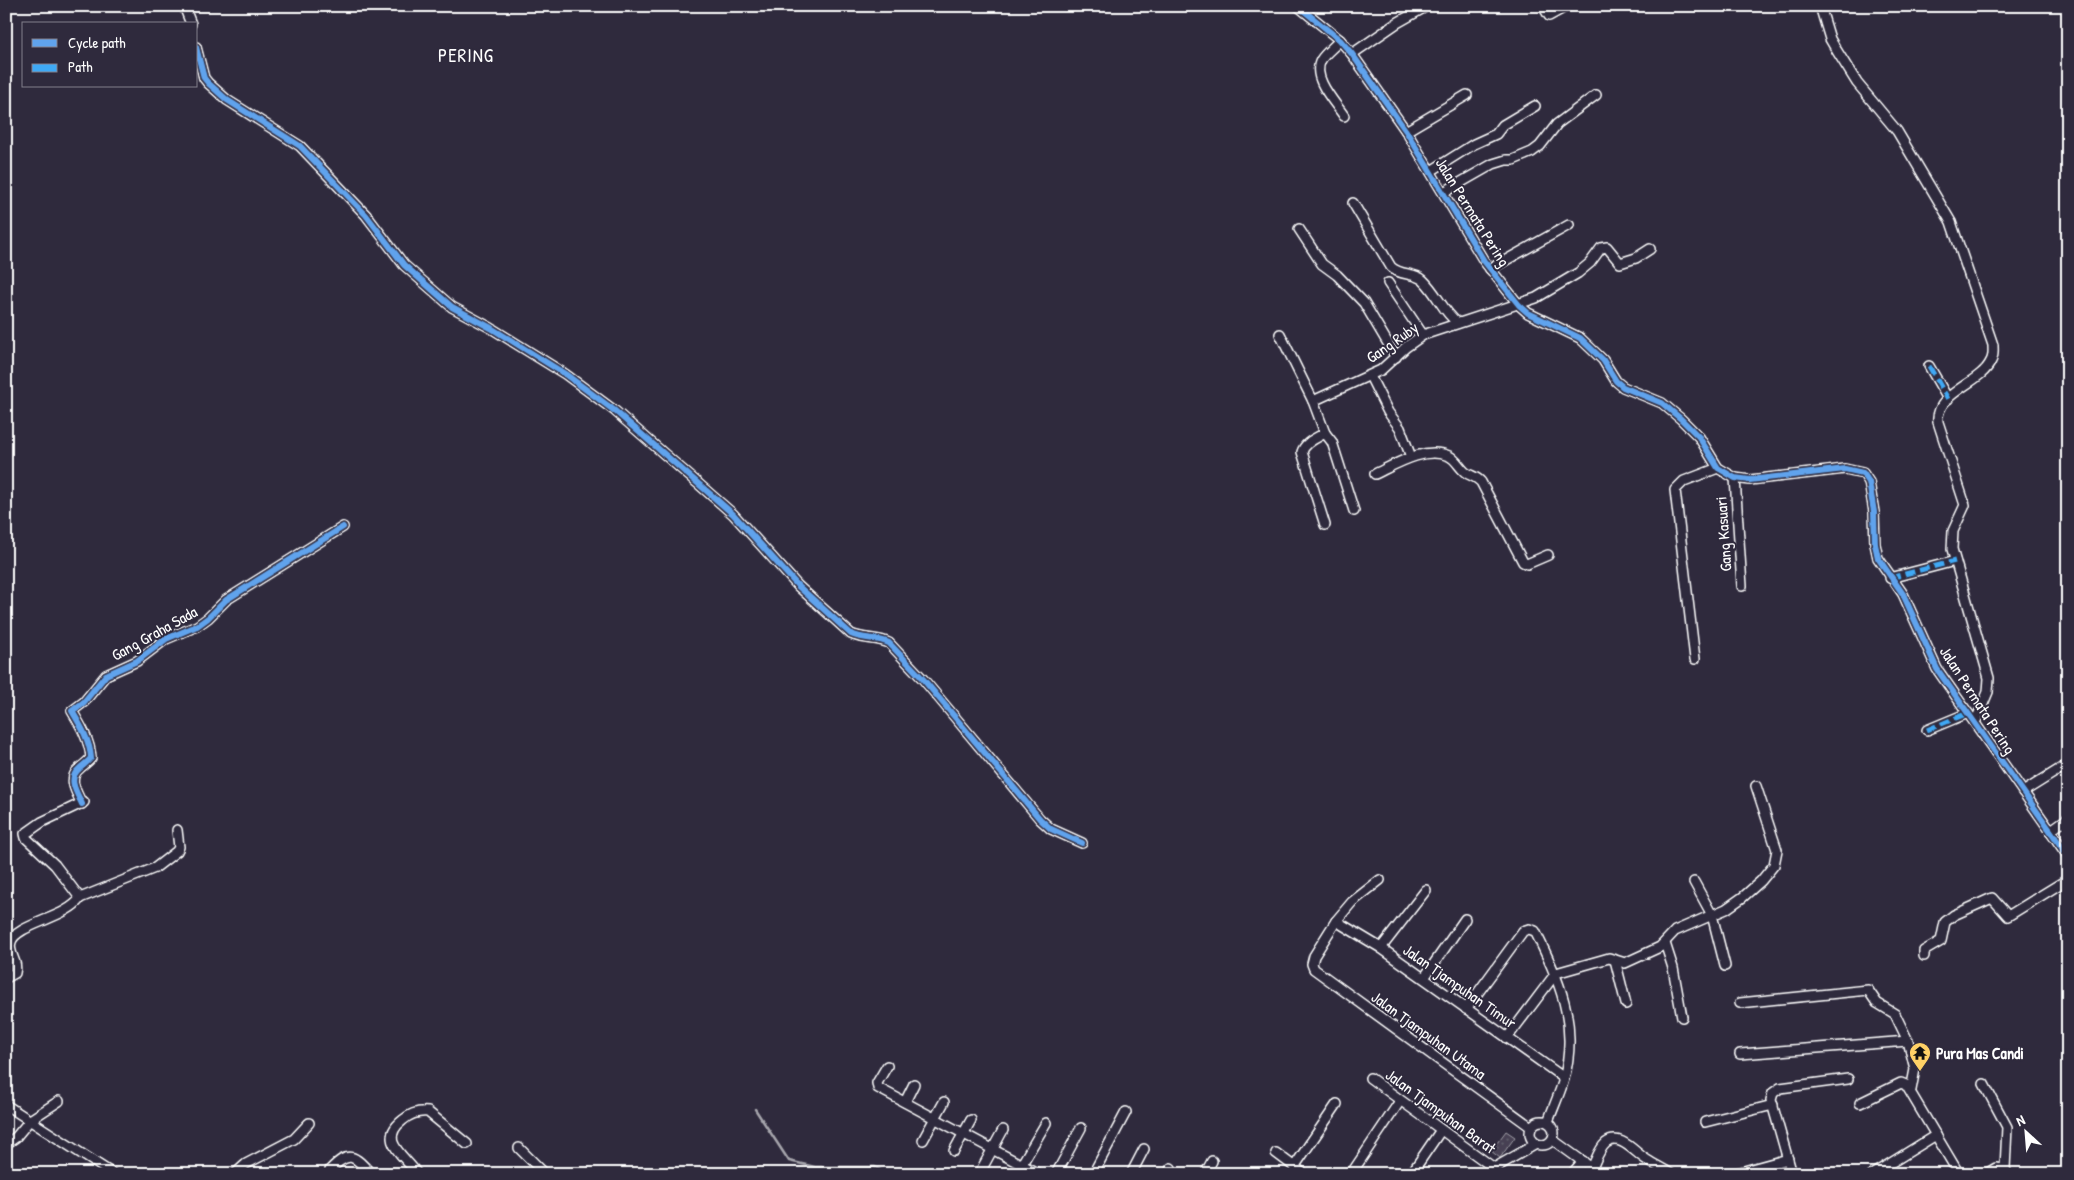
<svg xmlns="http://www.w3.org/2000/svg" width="2074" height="1180" font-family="'Patrick Hand',sans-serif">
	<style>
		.green { fill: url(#green-dots); stroke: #a2a0a8 }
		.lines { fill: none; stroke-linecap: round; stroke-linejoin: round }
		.stream { stroke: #a7a6ad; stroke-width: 2.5 }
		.minor-casing { stroke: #fff; stroke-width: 12 }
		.minor { stroke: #2f2a3d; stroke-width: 9 }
		.quiet { stroke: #3fa9f5; stroke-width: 5; stroke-dasharray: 10 5; stroke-linecap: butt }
		.cycleway-casing { stroke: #2f2a3d; stroke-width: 9 }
		.cycleway { stroke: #60a3ed; stroke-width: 6 }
		.labels { text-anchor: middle; stroke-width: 4; stroke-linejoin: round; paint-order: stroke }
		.street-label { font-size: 16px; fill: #fff; stroke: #2f2a3d }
		.poi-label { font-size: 16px; font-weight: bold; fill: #fff; stroke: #2f2a3d; text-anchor: start }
		.quarter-label { font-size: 19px; letter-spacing: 1px; fill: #fff; stroke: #2f2a3d }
	</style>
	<defs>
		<pattern id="green-dots" width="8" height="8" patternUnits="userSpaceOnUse" patternTransform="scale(1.25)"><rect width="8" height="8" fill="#464152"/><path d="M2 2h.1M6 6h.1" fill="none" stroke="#625e6c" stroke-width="1.8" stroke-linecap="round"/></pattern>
	</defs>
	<rect width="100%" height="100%" fill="#2f2a3d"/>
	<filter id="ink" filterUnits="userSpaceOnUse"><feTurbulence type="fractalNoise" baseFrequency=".02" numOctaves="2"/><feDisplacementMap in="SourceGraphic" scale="10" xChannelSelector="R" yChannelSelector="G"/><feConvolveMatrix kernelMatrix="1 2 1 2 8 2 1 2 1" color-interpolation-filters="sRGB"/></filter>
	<g filter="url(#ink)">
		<!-- green -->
		<path class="green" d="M 1506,1131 L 1515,1137 L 1500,1158 L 1491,1151 Z"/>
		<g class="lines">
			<!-- stream -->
			<path class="stream" d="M 755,1109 L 789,1161 L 815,1167 L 875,1167 L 888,1174"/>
			<!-- minor casing -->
			<g class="minor-casing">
				<g id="minor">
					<path d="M 184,6 L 191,24"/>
					<path d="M 1298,6 L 1340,40 L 1352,54 L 1406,131 L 1484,261 L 1519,305 L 1528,313 L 1580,338 L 1603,360 L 1616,381 L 1623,387 L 1662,403 L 1681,419 L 1699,437 L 1718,468 L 1735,478 L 1750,480 L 1845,469 L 1863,473 L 1869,482 L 1874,512 L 1875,544 L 1878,558 L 1903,594 L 1937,669 L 2068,856"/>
					<path d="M 1543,6 L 1549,16 L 1567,6"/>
					<path d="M 1820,6 L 1830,39 L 1837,51 L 1857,83 L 1897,131 L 1951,222 L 1993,345 C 1993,351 1994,356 1991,361 C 1981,384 1935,392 1938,422 L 1965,505 L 1953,531 L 1952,549 L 1989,678 L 1988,692 L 1975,723"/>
					<path d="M 1340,40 C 1334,47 1325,53 1321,60 C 1311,78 1335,102 1344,116"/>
					<path d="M 196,47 L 204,78 L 208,83 L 227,100 L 300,146 L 366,215 L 404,265 L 452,307 L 491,328 L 565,374 L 615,411 L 733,514 L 798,586 L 851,634 C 864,640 877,637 889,643 L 923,679 L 1040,819 L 1051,829 L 1082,843"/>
					<path d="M 1352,54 L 1397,23 L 1427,6"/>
					<path d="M 1406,131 L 1467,95"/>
					<path d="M 1431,171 L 1474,144 L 1496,134 L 1503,125 L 1535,106"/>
					<path d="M 1444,192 L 1493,164 L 1506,160 L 1513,160 L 1532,152 L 1540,146 L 1557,124 L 1596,95"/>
					<path d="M 1353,203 L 1391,267 C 1400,276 1414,272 1423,280 C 1437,293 1443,312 1458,323"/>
					<path d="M 1299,229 L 1322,264 L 1337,275 L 1364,303 L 1396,357"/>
					<path d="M 1490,269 L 1569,225"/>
					<path d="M 1388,283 L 1423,335"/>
					<path d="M 1280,334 L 1313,401 L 1325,433 L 1332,442 L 1354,511"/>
					<path d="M 1929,366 L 1948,399"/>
					<path d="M 1370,376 L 1388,412 L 1400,428 L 1411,457"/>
					<path d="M 1313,401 L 1381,370 L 1406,347 L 1423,335 L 1536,298 L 1578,273 L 1590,263 L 1601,248 L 1607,247 L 1620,263 L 1636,258 L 1650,249"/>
					<path d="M 1375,474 C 1396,464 1425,446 1449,456 C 1456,459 1459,467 1465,472 C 1470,476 1476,476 1481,482 L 1523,562 L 1527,564 L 1548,555"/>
					<path d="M 1735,478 L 1742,586"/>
					<path d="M 1325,525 L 1302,452 C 1305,442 1317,438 1325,433"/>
					<path d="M 1890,578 L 1955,561"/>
					<path d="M 1695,659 L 1675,490 L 1684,481 L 1718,468"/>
					<path d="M 1927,730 L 1968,713"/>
					<path d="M 2023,792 L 2068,764"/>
					<path d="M 82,804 C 77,793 67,779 79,769 C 83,765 87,763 91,758 C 90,741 81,726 72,711 L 84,702 L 106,675 L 137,661 L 166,639 L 197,626 L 208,618 L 226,600 L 343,527"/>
					<path d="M 2050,831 L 2068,818"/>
					<path d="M 1380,880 L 1352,902 L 1336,921 L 1314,956 L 1312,964 L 1314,969 L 1531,1127"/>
					<path d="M 1694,882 L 1712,915 L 1725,966"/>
					<path d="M 80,898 L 155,868 L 177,851 L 179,847 L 177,830"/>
					<path d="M 1336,921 L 1381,948 L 1564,1078"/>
					<path d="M 1665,943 L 1673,968 L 1682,1017"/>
					<path d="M 1381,948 L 1426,890"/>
					<path d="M 1924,956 L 1924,951 L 1941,941 L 1945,922 L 1954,915 L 1992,898 L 2008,916 L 2068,879"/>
					<path d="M 1615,960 L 1626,1004"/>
					<path d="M 6,978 L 15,973 C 19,961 7,953 11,942 C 16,924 68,918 80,898 L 55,865 L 26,838 L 25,834 L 42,822 L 84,802"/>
					<path d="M 1424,978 L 1465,919"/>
					<path d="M 1740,1003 L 1868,990 L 1877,1003 L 1895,1014 L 1908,1041 L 1915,1069 L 1911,1090"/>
					<path d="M 1466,1009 L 1523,931 L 1529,929 L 1535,931 C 1559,980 1579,1023 1564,1079 C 1560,1093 1553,1108 1548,1122"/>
					<path d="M 1507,1038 L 1556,973 L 1609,958 L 1625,963 L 1660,947 L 1675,931 L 1726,909 L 1743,897 L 1761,881 L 1774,865 L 1777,850 L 1756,786"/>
					<path d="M 1740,1054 L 1908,1041"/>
					<path d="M 887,1066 L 877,1083 L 878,1088 L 1039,1174"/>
					<path d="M 1370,1078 L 1494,1168"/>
					<path d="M 1984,1084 L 2007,1127 L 2005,1169 L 2008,1174"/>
					<path d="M 905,1102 L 914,1084"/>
					<path d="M 1860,1103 L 1901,1083 L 1906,1085 L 1959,1174"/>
					<path d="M 6,1105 L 113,1174"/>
					<circle cx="1542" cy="1133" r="12"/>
					<path d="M 1705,1122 L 1773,1105"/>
					<path d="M 923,1140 L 944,1102"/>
					<path d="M 1553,1140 L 1600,1174"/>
					<path d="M 6,1144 L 16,1137 L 30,1120 L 59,1101"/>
					<path d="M 519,1148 L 545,1174"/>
					<path d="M 954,1151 L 971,1120"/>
					<path d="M 1276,1153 L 1304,1174"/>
					<path d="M 1294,1167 L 1337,1104"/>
					<path d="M 1592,1168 C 1596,1160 1599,1149 1606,1143 C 1620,1132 1636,1154 1647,1160 C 1655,1165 1663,1169 1671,1174"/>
					<path d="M 330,1170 C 349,1150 354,1155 371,1174"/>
					<path d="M 235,1174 L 246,1164 L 294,1139 L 309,1123"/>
					<path d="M 417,1174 C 406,1156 376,1141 403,1120 C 410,1114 419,1111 428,1112 L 467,1144"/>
					<path d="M 979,1174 L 1003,1130"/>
					<path d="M 1016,1174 L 1046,1123"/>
					<path d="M 1056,1174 L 1081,1128"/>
					<path d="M 1093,1174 L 1126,1112"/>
					<path d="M 1131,1174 L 1144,1149"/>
					<path d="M 1168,1174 L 1171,1168"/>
					<path d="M 1205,1174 L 1212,1161"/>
					<path d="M 1351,1174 L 1400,1101"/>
					<path d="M 1411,1174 L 1441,1130"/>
					<path d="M 1484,1174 L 1536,1144"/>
					<path d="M 1572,1174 L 1583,1161"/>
					<path d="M 1733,1174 L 1788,1159"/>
					<path d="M 1792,1174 L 1771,1100 L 1773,1093 L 1780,1088 L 1848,1079"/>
					<path d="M 1873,1174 L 1936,1135"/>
					<path d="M 1986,1174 L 1996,1168 L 2005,1169"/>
				</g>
			</g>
			<!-- minor -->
			<use href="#minor" class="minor"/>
			<!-- quiet -->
			<g class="quiet">
				<path d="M 1929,366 L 1948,399"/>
				<path d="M 1890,578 L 1955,561"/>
				<path d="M 1927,730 L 1968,713"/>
			</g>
			<!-- cycleway casing -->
			<g class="cycleway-casing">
				<g id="cycleway">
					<path d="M 1298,6 L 1340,40 L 1352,54 L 1406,131 L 1484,261 L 1519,305 L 1528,313 L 1580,338 L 1603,360 L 1616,381 L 1623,387 L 1662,403 L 1681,419 L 1699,437 L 1718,468 L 1735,478 L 1750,480 L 1845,469 L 1863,473 L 1869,482 L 1874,512 L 1875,544 L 1878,558 L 1903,594 L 1937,669 L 2068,856"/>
					<path d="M 196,47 L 204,78 L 208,83 L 227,100 L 300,146 L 366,215 L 404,265 L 452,307 L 491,328 L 565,374 L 615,411 L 733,514 L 798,586 L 851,634 C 864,640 877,637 889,643 L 923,679 L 1040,819 L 1051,829 L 1082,843"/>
					<path d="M 82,804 C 77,793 67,779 79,769 C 83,765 87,763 91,758 C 90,741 81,726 72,711 L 84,702 L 106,675 L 137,661 L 166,639 L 197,626 L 208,618 L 226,600 L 343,527"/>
				</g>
			</g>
			<!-- cycleway -->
			<use href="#cycleway" class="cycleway"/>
		</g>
	</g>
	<!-- icons -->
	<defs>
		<g id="temple-pin" transform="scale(1.125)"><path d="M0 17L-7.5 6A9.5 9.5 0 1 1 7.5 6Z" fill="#ffd166" stroke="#2f2a3d"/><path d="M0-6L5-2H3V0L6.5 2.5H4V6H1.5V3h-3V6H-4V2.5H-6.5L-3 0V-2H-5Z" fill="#111"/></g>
	</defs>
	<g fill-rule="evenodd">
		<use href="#temple-pin" x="1920" y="1053"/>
	</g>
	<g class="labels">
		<!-- street labels -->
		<g class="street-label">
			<text transform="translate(1473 212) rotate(58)" y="6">Jalan Permata Pering</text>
			<text transform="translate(1392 342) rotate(-35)" y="6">Gang Ruby</text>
			<text transform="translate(1723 534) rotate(-94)" y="6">Gang Kasuari</text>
			<text transform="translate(154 633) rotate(-29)" y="6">Gang Graha Sada</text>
			<text transform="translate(1978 700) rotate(57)" y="6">Jalan Permata Pering</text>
			<text transform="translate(1460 986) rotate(35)" y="6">Jalan Tjampuhan Timur</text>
			<text transform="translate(1429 1035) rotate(36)" y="6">Jalan Tjampuhan Utama</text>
			<text transform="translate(1441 1111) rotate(36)" y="6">Jalan Tjampuhan Barat</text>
		</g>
		<!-- poi labels -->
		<g class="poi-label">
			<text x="1936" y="1059">Pura Mas Candi</text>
		</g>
		<!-- quarter labels -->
		<g class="quarter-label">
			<text x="466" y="62">PERING</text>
		</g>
	</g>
	<!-- margin -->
	<rect width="2074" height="1180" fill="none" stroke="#2f2a3d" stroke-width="25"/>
	<rect x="12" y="12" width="2049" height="1155" fill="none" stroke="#fff" stroke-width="2" filter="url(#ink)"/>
	<!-- legend -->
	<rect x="22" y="22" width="175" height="65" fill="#2f2a3d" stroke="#827f8b"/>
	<rect x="32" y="39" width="25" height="8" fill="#60a3ed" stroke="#827f8b"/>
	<text x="68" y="48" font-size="15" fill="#ffffff">Cycle path</text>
	<rect x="32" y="64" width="25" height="8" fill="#3fa9f5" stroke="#827f8b"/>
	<text x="68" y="72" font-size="15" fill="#ffffff">Path</text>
	<!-- north arrow -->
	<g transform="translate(2026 1132) rotate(334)" stroke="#2f2a3d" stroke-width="4" paint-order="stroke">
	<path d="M0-4L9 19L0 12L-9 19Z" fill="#ffffff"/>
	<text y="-8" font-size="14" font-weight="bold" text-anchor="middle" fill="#ffffff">N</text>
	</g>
</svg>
